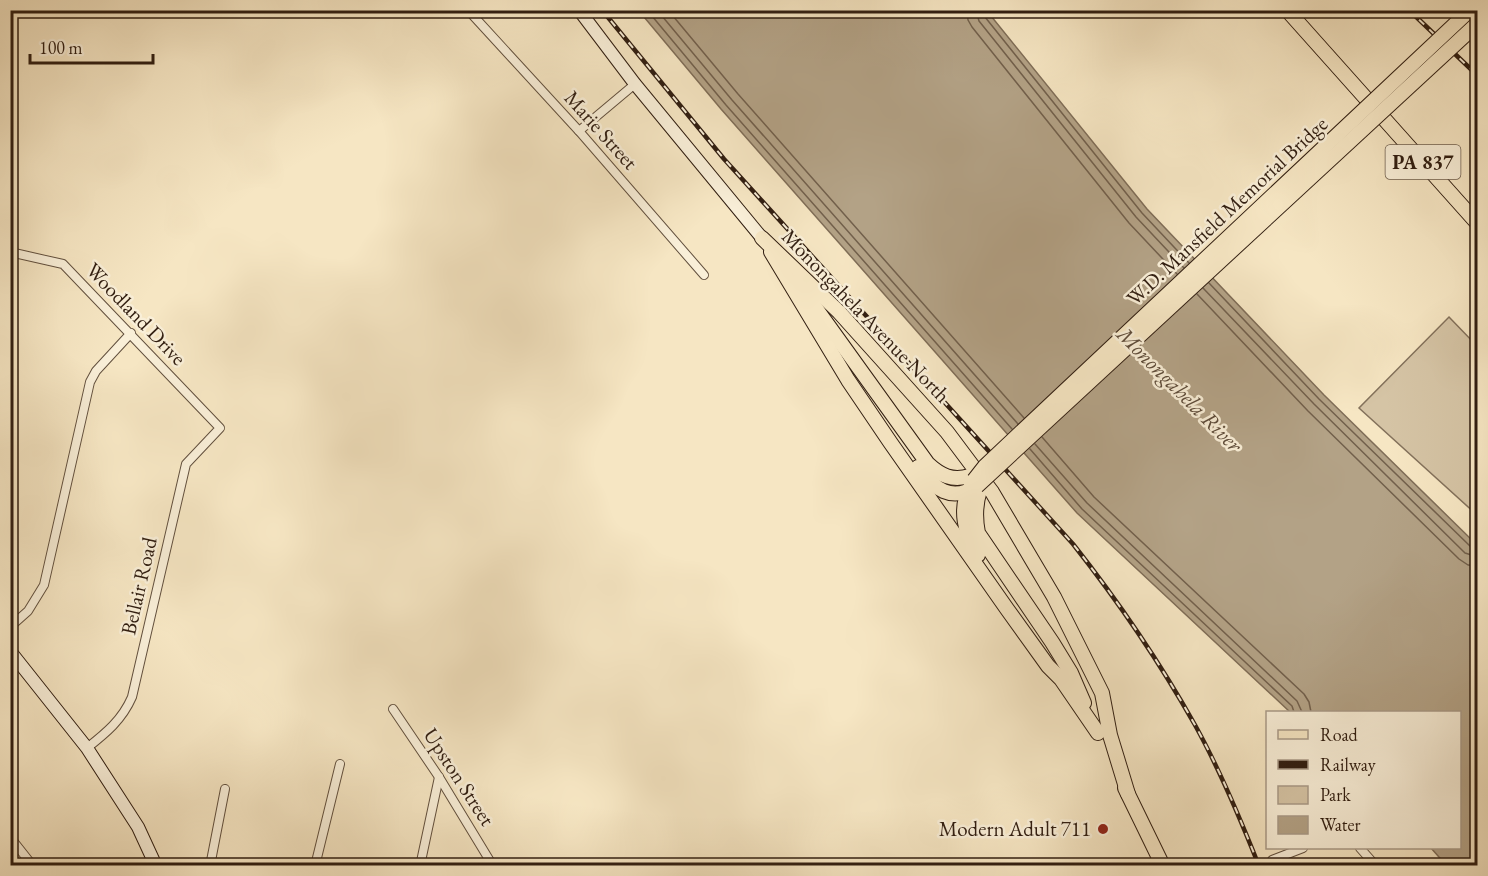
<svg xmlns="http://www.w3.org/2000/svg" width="1488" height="876" font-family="'EB Garamond',serif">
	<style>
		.green { fill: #d5c4a5; stroke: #83715b; stroke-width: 1.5 }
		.water { fill: #b3a286; stroke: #7f6d57; stroke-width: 1.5 }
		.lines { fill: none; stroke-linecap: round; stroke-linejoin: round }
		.shore { stroke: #72604c; stroke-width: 1.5 }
		.street-casing { stroke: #62503e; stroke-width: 10 }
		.secondary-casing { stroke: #311e11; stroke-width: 14 }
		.primary-casing { stroke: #311e11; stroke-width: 16 }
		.street { stroke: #f9efd8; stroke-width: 8 }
		.secondary { stroke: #f9efd8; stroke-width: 12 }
		.primary { stroke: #f6e6c3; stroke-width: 14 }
		.rail-casing { stroke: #311e11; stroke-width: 4.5 }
		.rail { stroke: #f9efd8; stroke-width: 2; stroke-dasharray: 7; stroke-linecap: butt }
		.primary-bridge-casing { stroke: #311e11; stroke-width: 16; stroke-linecap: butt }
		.primary-bridge { stroke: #f6e6c3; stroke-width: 14 }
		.poi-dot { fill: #8f2418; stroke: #f9efd8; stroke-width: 2 }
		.labels { text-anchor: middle; stroke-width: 5; stroke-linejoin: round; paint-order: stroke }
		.shield { fill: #f9efd8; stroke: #6d5d4d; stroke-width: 1.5 }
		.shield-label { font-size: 20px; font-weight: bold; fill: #311e11 }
		.street-label { font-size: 21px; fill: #311e11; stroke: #f9efd8 }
		.poi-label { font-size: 21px; fill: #311e11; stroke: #f9efd8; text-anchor: end }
		.water-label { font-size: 22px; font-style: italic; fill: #5e4c3a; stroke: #f9efd8 }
	</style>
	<rect width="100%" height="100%" fill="#f6e6c3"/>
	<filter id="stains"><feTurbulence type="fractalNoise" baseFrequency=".00333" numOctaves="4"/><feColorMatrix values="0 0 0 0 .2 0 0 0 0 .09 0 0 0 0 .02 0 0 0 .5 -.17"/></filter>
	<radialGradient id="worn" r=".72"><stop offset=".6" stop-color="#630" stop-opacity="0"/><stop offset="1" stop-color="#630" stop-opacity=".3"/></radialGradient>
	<!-- green -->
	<path class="green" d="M 1449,317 L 1477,346 L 1477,515 L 1359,408 Z"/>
	<!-- water -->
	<path class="water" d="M 639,11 L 987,11 L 1147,209 L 1324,395 L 1477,545 L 1477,865 L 1446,865 L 1431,848 L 1460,848 L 1460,712 L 1290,712 L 1077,513 L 721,109 Z"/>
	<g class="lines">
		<!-- shore -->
		<g class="shore">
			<path d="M 647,10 L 726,105 L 1012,429"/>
			<path d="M 657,10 L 732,100 L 1018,424"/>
			<path d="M 668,10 L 738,94 L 1024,418"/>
			<path d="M 967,10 L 968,20 L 972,27 L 1129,223 L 1177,274"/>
			<path d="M 976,10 L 979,21 L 1136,217 L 1184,268"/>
			<path d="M 983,10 L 985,17 L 1142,213 L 1189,263"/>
			<path d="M 1209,283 L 1319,399 L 1471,547 L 1478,549"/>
			<path d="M 1203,288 L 1314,404 L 1465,553 L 1478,557"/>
			<path d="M 1197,294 L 1308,411 L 1459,559 L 1468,565 L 1478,566"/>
			<path d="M 1042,437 L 1094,497 L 1304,694 L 1309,702 L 1311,712"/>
			<path d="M 1035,444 L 1087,503 L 1297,701 L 1302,712"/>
			<path d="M 1030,449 L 1082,509 L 1292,706 L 1294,712"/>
		</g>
		<!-- street casing -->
		<g class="street-casing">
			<g id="street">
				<path d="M 468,10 L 579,131 L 704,275"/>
				<path d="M 579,131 L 635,84"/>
				<path d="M 10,252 L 63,264 L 220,428 L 186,464 L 132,697 C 122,720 106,733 87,748"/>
				<path d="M 10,627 L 28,611 L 44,585 L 90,382 L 96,371 L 131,333"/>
				<path d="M 393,709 L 439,777 L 493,866"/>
				<path d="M 10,837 L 33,866"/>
				<path d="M 1360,848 L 1376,866"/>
				<path d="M 210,866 L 225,789"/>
				<path d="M 315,866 L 340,764"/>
				<path d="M 420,866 L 439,777"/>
				<path d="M 1275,866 L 1272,860 L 1303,848"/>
			</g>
		</g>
		<!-- secondary casing -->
		<g class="secondary-casing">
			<g id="secondary">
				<path d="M 579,10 L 635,84 L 762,238"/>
				<path d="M 10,651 L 87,748 L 138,827 L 156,866"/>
			</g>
		</g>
		<!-- primary casing -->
		<g class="primary-casing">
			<g id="primary">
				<path d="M 1287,10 L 1478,224"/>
				<path d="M 762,238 L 839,312 L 947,432 L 992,492 L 1054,597 L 1102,693 L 1110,735 L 1128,794"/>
				<path d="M 771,252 L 848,380 L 890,442 L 1007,609 L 1048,666 L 1061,679 L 1098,733"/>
				<path d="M 797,282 L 928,464 C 941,476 952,481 970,476"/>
				<path d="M 918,467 C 934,489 951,503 977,486"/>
				<path d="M 971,486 C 958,508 965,535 978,555"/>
				<path d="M 980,490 C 975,505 975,518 978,533 L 1052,642 L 1071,673 L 1084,703"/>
				<path d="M 1125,788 L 1163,866"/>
			</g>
		</g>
		<!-- street -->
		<use href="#street" class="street"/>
		<!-- secondary -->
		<use href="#secondary" class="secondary"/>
		<!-- primary -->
		<use href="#primary" class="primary"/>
		<!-- rail casing -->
		<g class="rail-casing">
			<g id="rail">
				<path d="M 602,10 L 724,159 L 1073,544 C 1118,601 1159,661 1195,725 C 1220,770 1240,818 1259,866"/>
				<path d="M 1409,10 L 1478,76"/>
			</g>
		</g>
		<!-- rail -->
		<use href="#rail" class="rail"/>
		<!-- primary-bridge casing -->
		<g class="primary-bridge-casing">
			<g id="primary-bridge">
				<path d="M 974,480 L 985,466 L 1470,10"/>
				<path d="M 977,486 L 1478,23"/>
			</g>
		</g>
		<!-- primary-bridge -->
		<use href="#primary-bridge" class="primary-bridge"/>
	</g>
	<!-- markers -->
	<circle class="poi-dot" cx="1103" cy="829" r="6"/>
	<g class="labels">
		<!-- shield labels -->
		<rect class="shield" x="1385.5" y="145" width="75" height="34" rx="4.5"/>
		<g class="shield-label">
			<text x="1423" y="169">PA 837</text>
		</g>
		<!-- street labels -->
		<g class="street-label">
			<text transform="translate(601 130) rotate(48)" y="7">Marie Street</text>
			<text transform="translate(1227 211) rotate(-43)" y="7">W.D. Mansfield Memorial Bridge</text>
			<text transform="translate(136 314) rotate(46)" y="7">Woodland Drive</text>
			<text transform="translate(866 316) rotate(46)" y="7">Monongahela Avenue North</text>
			<text transform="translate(139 586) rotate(-77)" y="7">Bellair Road</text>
			<text transform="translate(459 777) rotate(57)" y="7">Upston Street</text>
		</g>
		<!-- poi labels -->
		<g class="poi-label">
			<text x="1091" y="836">Modern Adult 711</text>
		</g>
		<!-- water labels -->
		<g class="water-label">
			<text transform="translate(1180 389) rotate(45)" y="8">Monongahela River</text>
		</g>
	</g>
	<!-- margin -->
	<rect width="1488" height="876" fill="none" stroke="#f6e6c3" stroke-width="36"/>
	<rect x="12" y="12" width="1464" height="852" fill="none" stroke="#311e11" stroke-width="3"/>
	<rect x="18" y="18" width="1452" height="840" fill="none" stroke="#311e11" stroke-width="1.5"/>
	<!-- legend -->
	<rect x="1266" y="711" width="195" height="138" fill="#f9efd8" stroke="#a99b88" stroke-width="1.5"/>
	<rect x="1278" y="730" width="30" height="9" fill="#f6e6c3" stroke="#a99b88" stroke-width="1.5"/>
	<text x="1320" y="741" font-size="18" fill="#311e11">Road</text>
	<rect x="1278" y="760" width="30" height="9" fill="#311e11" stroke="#a99b88" stroke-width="1.5"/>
	<text x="1320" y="771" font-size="18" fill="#311e11">Railway</text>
	<rect x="1278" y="786" width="30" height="18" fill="#d5c4a5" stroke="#a99b88" stroke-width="1.5"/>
	<text x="1320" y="801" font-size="18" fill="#311e11">Park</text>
	<rect x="1278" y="816" width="30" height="18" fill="#b3a286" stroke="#a99b88" stroke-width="1.5"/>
	<text x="1320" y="831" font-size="18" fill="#311e11">Water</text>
	<!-- scale -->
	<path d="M30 54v9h123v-9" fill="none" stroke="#311e11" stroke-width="3"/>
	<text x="39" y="54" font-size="18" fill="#311e11" stroke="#f9efd8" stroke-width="4.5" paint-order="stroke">100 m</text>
	<rect width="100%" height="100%" filter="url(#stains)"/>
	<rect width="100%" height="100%" fill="url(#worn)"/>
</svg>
